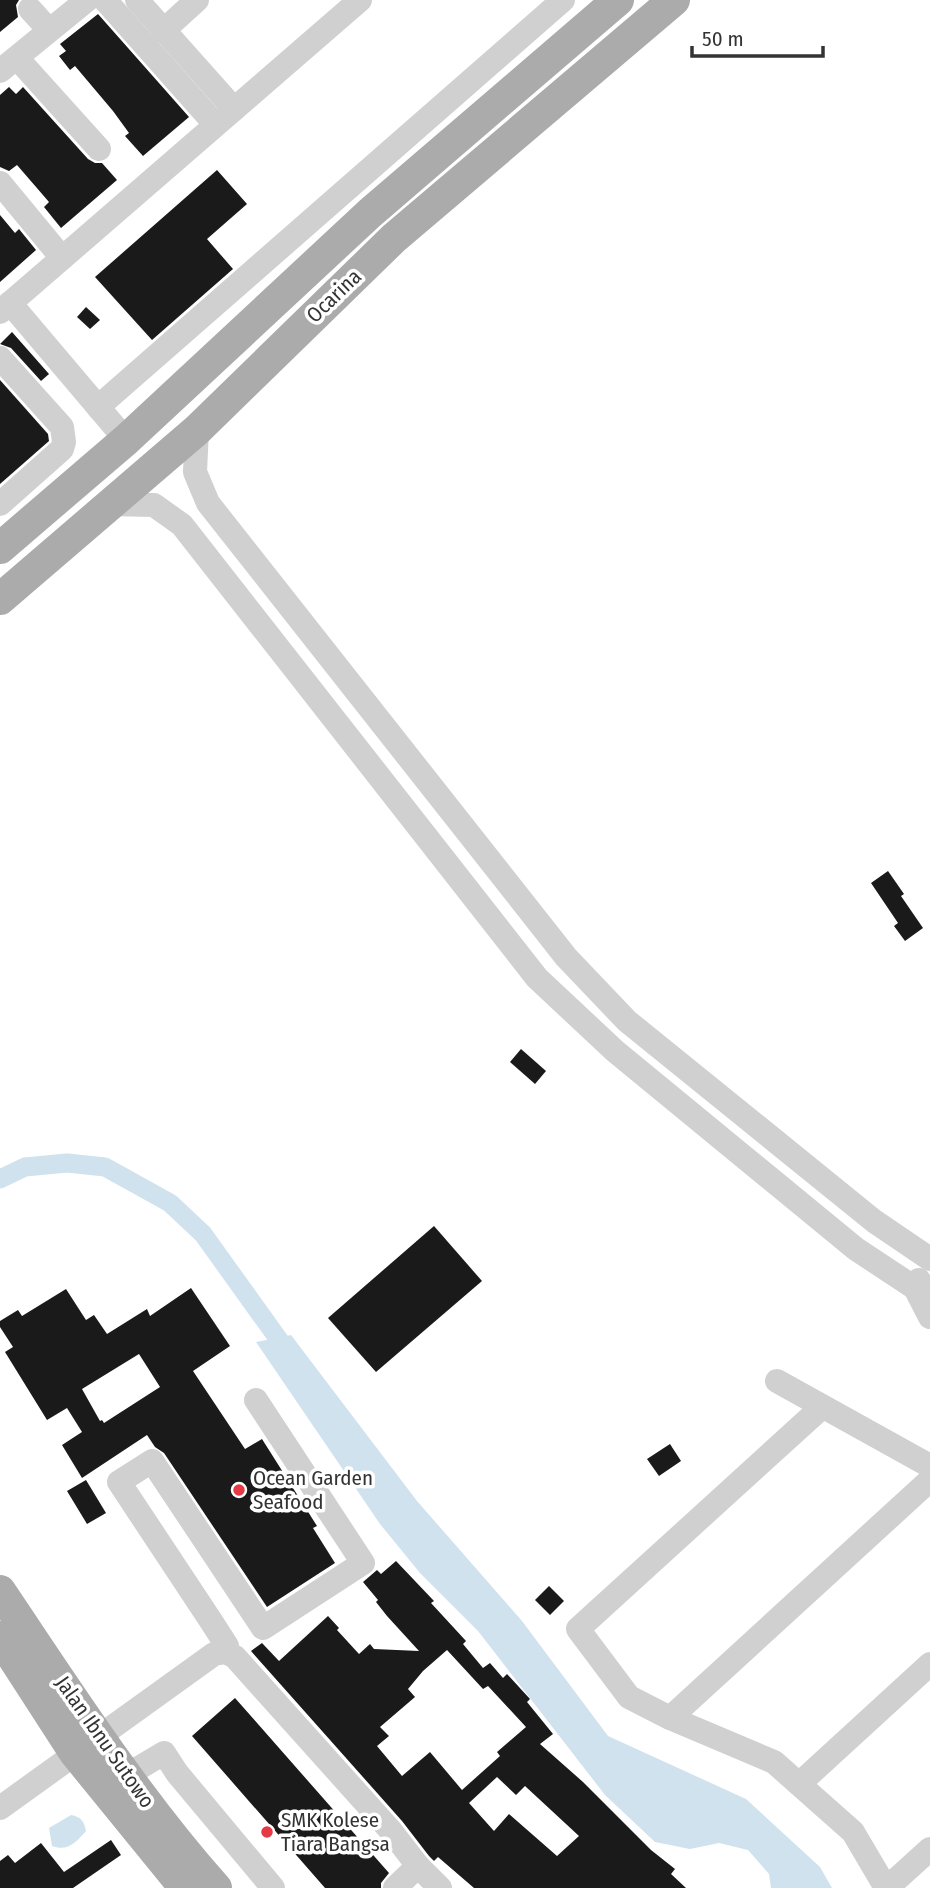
<svg xmlns="http://www.w3.org/2000/svg" width="930" height="1888" font-family="'Fira Sans Condensed',sans-serif">
	<style>
		.water { fill: #cfe2ee }
		.lines { fill: none; stroke-linecap: round; stroke-linejoin: round }
		.canal { stroke: #cfe2ee; stroke-width: 19 }
		.building { fill: #1a1a1a; fill-rule: evenodd }
		.minor { stroke: #d0d0d0; stroke-width: 24 }
		.major { stroke: #ababab; stroke-width: 32 }
		.poi-dot { fill: #e63946; stroke: #fff; stroke-width: 2.5 }
		.labels { text-anchor: middle; stroke-width: 7; stroke-linejoin: round; paint-order: stroke }
		.street-label { font-size: 21px; fill: #333; stroke: #fff }
		.poi-label { font-size: 21px; fill: #333; stroke: #fff; text-anchor: start }
	</style>
	<rect width="100%" height="100%" fill="#fff"/>
	<!-- water -->
	<g class="water">
		<path d="M 291,1335 L 417,1501 L 522,1621 L 608,1736 L 746,1799 L 820,1867 L 832,1888 L 771,1888 L 769,1874 L 748,1850 L 719,1843 L 690,1849 L 655,1842 L 605,1795 L 478,1631 L 420,1573 L 380,1524 L 256,1342 Z"/>
		<path d="M 71,1815 C 81,1817 84,1821 86,1831 C 76,1842 68,1852 52,1846 L 49,1828 Z"/>
	</g>
	<g class="lines">
		<!-- canal -->
		<path class="canal" d="M 0,1179 L 25,1167 L 67,1163 L 105,1167 L 170,1203 L 203,1234 L 292,1358"/>
	</g>
	<!-- building -->
	<g class="building">
		<path d="M 0,0 L 19,0 L 16,5 L 18,17 L 0,32 Z"/>
		<path d="M 98,14 L 189,117 L 143,156 L 125,136 L 129,133 L 113,111 L 75,66 L 70,70 L 59,56 L 66,51 L 60,44 Z"/>
		<path d="M 9,87 L 16,94 L 23,87 L 88,159 L 95,163 L 102,163 L 117,180 L 61,228 L 44,207 L 49,202 L 17,165 L 9,171 L 0,167 L 0,95 Z"/>
		<path d="M 217,170 L 247,204 L 207,239 L 233,269 L 152,340 L 95,277 Z"/>
		<path d="M 0,215 L 15,233 L 19,229 L 36,250 L 0,282 Z"/>
		<path d="M 86,307 L 100,320 L 90,329 L 77,317 Z"/>
		<path d="M 12,332 L 49,374 L 41,381 L 11,348 L 0,344 Z"/>
		<path d="M 0,380 L 48,434 L 49,441 L 0,484 Z"/>
		<path d="M 888,871 L 904,894 L 901,896 L 923,928 L 905,941 L 894,926 L 898,923 L 871,883 Z"/>
		<path d="M 521,1049 L 546,1071 L 535,1084 L 510,1062 Z"/>
		<path d="M 434,1226 L 482,1281 L 376,1372 L 328,1318 Z"/>
		<path d="M 191,1288 L 230,1346 L 193,1371 L 245,1449 L 262,1439 L 317,1526 L 313,1528 L 335,1563 L 267,1607 L 164,1453 L 155,1447 L 147,1435 L 82,1478 L 62,1445 L 82,1432 L 67,1408 L 47,1420 L 5,1352 L 13,1347 L 0,1327 L 0,1321 L 18,1310 L 22,1316 L 66,1289 L 86,1320 L 94,1315 L 107,1334 L 147,1309 L 150,1316 ZM 139,1354 L 160,1387 L 104,1423 L 102,1420 L 100,1421 L 82,1389 Z"/>
		<path d="M 670,1444 L 681,1461 L 659,1476 L 647,1459 Z"/>
		<path d="M 86,1480 L 106,1513 L 87,1524 L 67,1491 Z"/>
		<path d="M 396,1561 L 434,1601 L 431,1603 L 466,1641 L 463,1644 L 483,1668 L 490,1663 L 503,1678 L 507,1674 L 530,1699 L 527,1702 L 553,1734 L 540,1744 L 583,1782 L 651,1850 L 675,1869 L 671,1874 L 686,1888 L 474,1888 L 438,1857 L 434,1861 L 429,1856 L 402,1821 L 251,1651 L 262,1643 L 279,1661 L 328,1616 L 339,1628 L 337,1630 L 359,1654 L 370,1644 L 374,1649 L 419,1651 L 387,1616 L 376,1602 L 378,1600 L 363,1582 L 377,1570 L 381,1574 ZM 447,1650 L 483,1689 L 488,1686 L 526,1727 L 497,1752 L 500,1756 L 462,1790 L 430,1752 L 402,1776 L 377,1746 L 389,1736 L 380,1727 L 415,1697 L 408,1689 L 423,1671 ZM 497,1777 L 516,1795 L 525,1786 L 579,1836 L 557,1856 L 509,1814 L 494,1831 L 469,1803 Z"/>
		<path d="M 549,1586 L 564,1601 L 550,1615 L 535,1600 Z"/>
		<path d="M 235,1698 L 389,1873 L 381,1883 L 381,1888 L 325,1888 L 192,1736 Z"/>
		<path d="M 111,1840 L 121,1855 L 73,1888 L 0,1888 L 0,1861 L 8,1855 L 15,1863 L 41,1843 L 64,1872 Z"/>
	</g>
	<g class="lines">
		<!-- minor -->
		<g class="minor">
			<path d="M 105,0 L 215,124"/>
			<path d="M 137,0 L 234,109"/>
			<path d="M 30,9 L 49,30"/>
			<path d="M 163,31 L 197,0"/>
			<path d="M 17,58 L 99,149"/>
			<path d="M 0,71 L 87,0"/>
			<path d="M 0,183 L 62,258"/>
			<path d="M 10,303 L 126,440"/>
			<path d="M 0,312 L 360,0"/>
			<path d="M 0,358 L 62,427 L 64,442 L 62,449 L 0,504"/>
			<path d="M 98,407 L 563,0"/>
			<path d="M 197,430 L 195,472 L 208,503 L 566,957 L 627,1021 L 874,1221 L 930,1259"/>
			<path d="M 109,504 L 154,505 L 182,525 L 537,978 L 615,1051 L 856,1249 L 915,1288 L 930,1293"/>
			<path d="M 919,1280 L 915,1288 L 930,1317"/>
			<path d="M 777,1381 L 930,1466"/>
			<path d="M 822,1407 L 578,1629 L 629,1697 L 670,1718 L 774,1762 L 853,1832 L 886,1888"/>
			<path d="M 226,1652 L 227,1646 L 211,1621 L 119,1482 L 152,1461 L 263,1628 L 363,1563 L 256,1400"/>
			<path d="M 670,1718 L 930,1480"/>
			<path d="M 127,1775 L 164,1753 L 177,1773 L 273,1888"/>
			<path d="M 799,1784 L 930,1664"/>
			<path d="M 0,1808 L 214,1654 L 226,1652 L 235,1657 L 391,1831 L 418,1866 L 440,1888"/>
			<path d="M 395,1888 L 418,1866"/>
			<path d="M 887,1888 L 930,1849"/>
		</g>
		<!-- major -->
		<g class="major">
			<path d="M 0,548 L 126,440 L 370,213 L 618,0"/>
			<path d="M 0,599 L 197,430 L 394,238 L 674,0"/>
			<path d="M 0,1591 C 68,1692 135,1797 216,1888"/>
			<path d="M 0,1637 L 75,1753 L 185,1888"/>
		</g>
	</g>
	<!-- markers -->
	<g class="poi-dot">
		<circle cx="239" cy="1490" r="7"/>
		<circle cx="267" cy="1832" r="7"/>
	</g>
	<g class="labels">
		<!-- street labels -->
		<g class="street-label">
			<text transform="translate(334 296) rotate(-44)" y="7">Ocarina</text>
			<text transform="translate(105 1742) rotate(55)" y="7">Jalan Ibnu Sutowo</text>
		</g>
		<!-- poi labels -->
		<g class="poi-label">
			<text x="253" y="1485">Ocean Garden<tspan x="253" dy="24">Seafood</tspan></text>
			<text x="281" y="1827">SMK Kolese<tspan x="281" dy="24">Tiara Bangsa</tspan></text>
		</g>
	</g>
	<!-- scale -->
	<path d="M692 46v10h131v-10" fill="none" stroke="#333333" stroke-width="3.5"/>
	<text x="702" y="46" font-size="21" fill="#333333" stroke="#ffffff" stroke-width="5" paint-order="stroke">50 m</text>
</svg>
